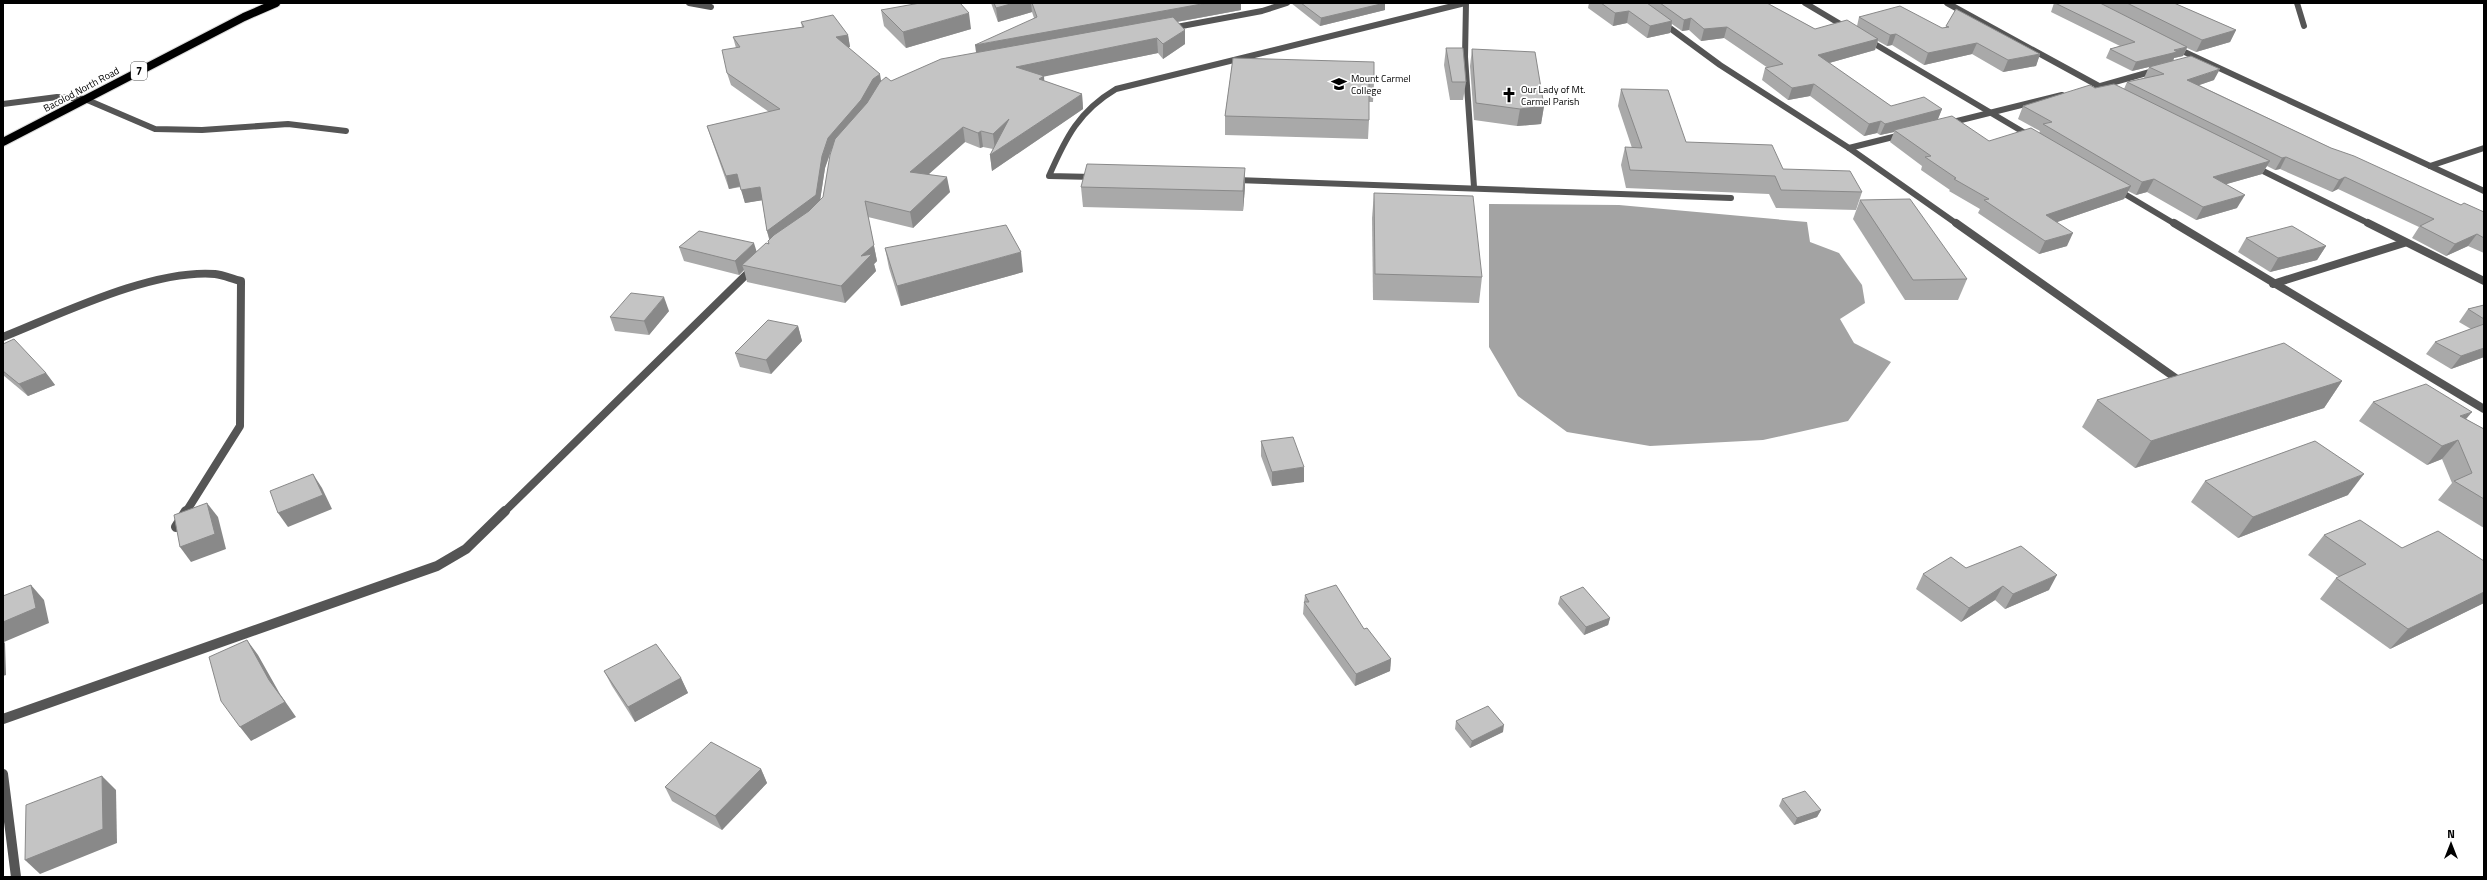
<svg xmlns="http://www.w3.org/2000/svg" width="2487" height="880" font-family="'Titillium Web',sans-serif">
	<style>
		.water { fill: #a3a3a3 }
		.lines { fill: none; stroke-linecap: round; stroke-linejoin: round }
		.highway-casing { stroke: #dbdbdb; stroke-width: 10 }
		.lane { stroke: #555; stroke-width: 6 }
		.street-far2 { stroke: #555; stroke-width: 6 }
		.street-far1 { stroke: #555; stroke-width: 8 }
		.street { stroke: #555; stroke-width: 10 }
		.highway { stroke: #000; stroke-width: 8 }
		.wall { fill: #a9a9a9; fill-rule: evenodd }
		.shaded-wall { fill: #898989 }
		.building { fill: #c4c4c4; stroke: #898989 }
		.labels { text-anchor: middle; stroke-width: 3.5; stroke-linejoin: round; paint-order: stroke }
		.far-poi-label { font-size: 10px; fill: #000; stroke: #fff; text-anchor: start }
		.far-street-label { font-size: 10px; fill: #000; stroke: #fff }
		.shield { fill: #fff; stroke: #4c4c4c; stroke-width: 1 }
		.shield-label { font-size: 11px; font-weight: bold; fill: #000 }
	</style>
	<rect width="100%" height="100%" fill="#fff"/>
	<!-- water -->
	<path class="water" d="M 1489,204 L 1619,205 L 1807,222 L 1810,242 L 1839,253 L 1862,285 L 1865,303 L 1840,319 L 1854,343 L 1891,362 L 1848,421 L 1763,440 L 1650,446 L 1567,432 L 1518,396 L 1489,347 Z"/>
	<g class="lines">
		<!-- highway casing -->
		<g class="highway-casing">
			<path id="highway" d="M 3,142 L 244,17 L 276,3"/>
		</g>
		<!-- lane -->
		<g class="lane">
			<path d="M 1466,3 L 1465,57 L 1474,187"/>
			<path d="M 2297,3 L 2304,26"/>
			<path d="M 1094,177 L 1049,176 C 1066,137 1079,111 1116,89 L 1465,3"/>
			<path d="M 1236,180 L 1731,198"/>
		</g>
		<!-- street-far2 -->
		<g class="street-far2">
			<path d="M 689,3 L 711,7"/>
			<path d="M 1805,3 L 1847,28"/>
			<path d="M 1947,3 L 2108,91"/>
			<path d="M 1663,23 L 1720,65 L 1849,148 L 1957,224"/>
			<path d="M 1171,28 L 1262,11 L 1287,3"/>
			<path d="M 1868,40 L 2030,136"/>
			<path d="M 2176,48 L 2484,191"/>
			<path d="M 2097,87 L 2157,70"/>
			<path d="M 3,104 L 57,97 L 85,99 L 155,129 L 202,130 L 288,124 L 346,131"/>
			<path d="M 1949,123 L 2062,95"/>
			<path d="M 1849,148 L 1901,135"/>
			<path d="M 2430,166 L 2484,148"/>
			<path d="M 2255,167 L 2370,224"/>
			<path d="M 2118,190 L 2175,224"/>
		</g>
		<!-- street-far1 -->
		<g class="street-far1">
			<path d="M 1956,223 L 2177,379"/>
			<path d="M 2174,223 L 2484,409"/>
			<path d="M 2368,223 L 2484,281"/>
			<path d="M 2273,284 L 2404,243"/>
			<path d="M 3,337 C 61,314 152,269 215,274 C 224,275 232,279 241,281 L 240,426 L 186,512"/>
			<path d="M 504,512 L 753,268"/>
		</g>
		<!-- street -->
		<g class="street">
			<path d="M 176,527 L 186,511"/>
			<path d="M 3,719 L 437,566 L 466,549 L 505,511"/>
			<path d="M 3,774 L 16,877"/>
		</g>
		<!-- highway -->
		<use href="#highway" class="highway"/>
	</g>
	<!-- wall -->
	<g class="wall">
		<path d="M 991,3 L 1241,3 L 1241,10 L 1177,22 L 1185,44 L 1163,59 L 1158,53 L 1044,76 L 1044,81 L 1082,94 L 1083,109 L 992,171 L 990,155 L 993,149 L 983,147 L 980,148 L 965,142 L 929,174 L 950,192 L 913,228 L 868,217 L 877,261 L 874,264 L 876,271 L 845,303 L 747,282 L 744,270 L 739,275 L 684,261 L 679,247 L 756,252 L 769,244 L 769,239 L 767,231 L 762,200 L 745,203 L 741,187 L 729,189 L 711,138 L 707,126 L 769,112 L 731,85 L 727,73 L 736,48 L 733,37 L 802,27 L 801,22 L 848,35 L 850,47 L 848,47 L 881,81 L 891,81 L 976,53 L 1034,18 L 1032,12 L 998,22 ZM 832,149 L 823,197 L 820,200 L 825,168 Z"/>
		<path d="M 1291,3 L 1385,3 L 1385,10 L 1320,26 Z"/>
		<path d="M 1589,3 L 1767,3 L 1815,29 L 1857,26 L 1859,17 L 1942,28 L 1945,28 L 1946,26 L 2040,54 L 2036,66 L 2003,72 L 1972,54 L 1924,65 L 1892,45 L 1887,46 L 1878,41 L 1875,50 L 1829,63 L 1891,106 L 1942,109 L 1938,119 L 1989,141 L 2039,133 L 2040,131 L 2018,119 L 2023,106 L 2095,88 L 2124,89 L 2127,82 L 2145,78 L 2144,78 L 2149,67 L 2132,71 L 2106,58 L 2110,49 L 2120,46 L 2051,12 L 2054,3 L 2174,3 L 2236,30 L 2230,42 L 2196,52 L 2187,48 L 2183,56 L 2174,58 L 2173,61 L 2214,80 L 2199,85 L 2331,148 L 2461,205 L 2484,212 L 2484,253 L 2468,246 L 2446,256 L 2412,238 L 2419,227 L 2338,189 L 2332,192 L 2280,169 L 2275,170 L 2267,166 L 2262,174 L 2226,184 L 2237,208 L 2196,220 L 2147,192 L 2136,195 L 2128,191 L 2124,199 L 2057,222 L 2067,246 L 2039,254 L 1978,213 L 1980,209 L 1949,191 L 1950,190 L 1921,170 L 1922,166 L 1890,142 L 1894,132 L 1880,135 L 1877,133 L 1864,136 L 1810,96 L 1788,100 L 1762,80 L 1765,68 L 1768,68 L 1724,38 L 1701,41 L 1689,30 L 1682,31 L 1672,24 L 1670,33 L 1647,38 L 1627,23 L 1613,26 L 1588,8 Z"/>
		<path d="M 881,10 L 971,29 L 906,48 L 884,26 Z"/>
		<path d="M 1446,48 L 1466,82 L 1463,100 L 1450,100 L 1444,65 Z"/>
		<path d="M 1472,49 L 1544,106 L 1541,124 L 1517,126 L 1474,120 L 1470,66 Z"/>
		<path d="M 1233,58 L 1374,83 L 1373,102 L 1369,102 L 1369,120 L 1368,139 L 1225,135 L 1225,116 Z"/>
		<path d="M 1621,89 L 1686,142 L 1862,192 L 1856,210 L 1776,208 L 1769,194 L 1626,188 L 1621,165 L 1625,147 L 1632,148 L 1618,106 Z"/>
		<path d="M 1081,187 L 1245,187 L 1243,211 L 1083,207 Z"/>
		<path d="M 1374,193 L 1482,277 L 1479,303 L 1373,300 L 1372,218 Z"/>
		<path d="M 1860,200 L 1967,279 L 1958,300 L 1905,300 L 1853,219 Z"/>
		<path d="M 2246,238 L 2326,246 L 2317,260 L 2270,272 L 2238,252 Z"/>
		<path d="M 885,248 L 1023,272 L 901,306 L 889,268 Z"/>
		<path d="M 2484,305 L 2484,357 L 2451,369 L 2426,354 L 2435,342 L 2471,329 L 2459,322 L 2468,309 Z"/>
		<path d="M 669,311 L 649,335 L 615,331 L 610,317 Z"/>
		<path d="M 798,326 L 802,341 L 771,374 L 740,367 L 735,353 Z"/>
		<path d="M 3,344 L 46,373 L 55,385 L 28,396 L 3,375 Z"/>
		<path d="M 2342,381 L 2324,408 L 2135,468 L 2082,427 L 2097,400 Z"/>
		<path d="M 2373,402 L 2466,419 L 2484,429 L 2484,528 L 2438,500 L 2452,483 L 2442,459 L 2427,465 L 2359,421 Z"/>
		<path d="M 1261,441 L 1304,482 L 1272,486 L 1261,456 Z"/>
		<path d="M 2205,481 L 2348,495 L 2238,538 L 2191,502 Z"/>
		<path d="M 2324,535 L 2484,561 L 2484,603 L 2390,649 L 2320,599 L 2336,578 L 2339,577 L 2308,555 Z"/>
		<path d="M 1966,568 L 2049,590 L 2005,609 L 1995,600 L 1961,622 L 1916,589 L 1923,574 Z"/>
		<path d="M 1305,595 L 1364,629 L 1391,659 L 1390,671 L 1355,686 L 1303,614 L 1304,602 Z"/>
		<path d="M 1560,597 L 1610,618 L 1608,625 L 1584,635 L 1558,604 Z"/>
		<path d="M 604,671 L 681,678 L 688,693 L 635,722 L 612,686 Z"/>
		<path d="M 1456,721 L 1503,732 L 1470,748 L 1455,729 Z"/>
		<path d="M 761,769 L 767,783 L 722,830 L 672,801 L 665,787 Z"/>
		<path d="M 1782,799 L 1821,810 L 1817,817 L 1794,825 L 1779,806 Z"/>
	</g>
	<!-- shaded-wall -->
	<g class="shaded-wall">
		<path d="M 1014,3 L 1031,3 L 1032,12 L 998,22 L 996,8 Z"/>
		<path d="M 1207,3 L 1241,3 L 1241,10 L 977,59 L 975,45 Z"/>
		<path d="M 1385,3 L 1385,10 L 1320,26 L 1321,18 Z"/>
		<path d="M 1629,11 L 1627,23 L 1613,26 L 1615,13 Z"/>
		<path d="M 969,13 L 971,29 L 906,48 L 903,32 Z"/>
		<path d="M 1691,18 L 1689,30 L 1682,31 L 1684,20 Z"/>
		<path d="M 1672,21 L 1670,33 L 1647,38 L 1650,26 Z"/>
		<path d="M 1727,27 L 1724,38 L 1701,41 L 1704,29 Z"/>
		<path d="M 1185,30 L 1185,44 L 1163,59 L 1163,44 Z"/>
		<path d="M 2236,30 L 2230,42 L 2196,52 L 2202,40 Z"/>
		<path d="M 1896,34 L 1892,45 L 1887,46 L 1890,35 Z"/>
		<path d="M 848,35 L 850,47 L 839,49 L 836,37 Z"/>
		<path d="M 1157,38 L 1158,53 L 1018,82 L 1016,67 Z"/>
		<path d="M 1878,39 L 1875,50 L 1815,67 L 1818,55 Z"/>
		<path d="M 1977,43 L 1972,54 L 1924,65 L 1928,53 Z"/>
		<path d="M 2187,47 L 2183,56 L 2174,58 L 2173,61 L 2132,71 L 2136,62 Z"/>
		<path d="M 2040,54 L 2036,66 L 2003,72 L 2008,60 Z"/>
		<path d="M 2220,69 L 2214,80 L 2182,91 L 2187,80 Z"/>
		<path d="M 880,74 L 882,86 L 863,112 L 831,150 L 825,168 L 819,208 L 771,244 L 767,231 L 822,156 L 828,138 L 873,79 Z"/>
		<path d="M 1044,76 L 1045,91 L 1039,79 Z"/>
		<path d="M 1814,84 L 1810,96 L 1788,100 L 1792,88 Z"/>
		<path d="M 1082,94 L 1083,109 L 992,171 L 990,155 Z"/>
		<path d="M 1544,106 L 1541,124 L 1517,126 L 1520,109 Z"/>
		<path d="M 1942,109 L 1937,121 L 1894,130 L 1894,132 L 1880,135 L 1885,124 Z"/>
		<path d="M 1009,119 L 995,150 L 993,134 Z"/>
		<path d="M 1881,121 L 1877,133 L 1864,136 L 1869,124 Z"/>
		<path d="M 963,127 L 965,142 L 913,188 L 910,172 Z"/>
		<path d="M 981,131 L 983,147 L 980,148 L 978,133 Z"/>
		<path d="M 2286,157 L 2280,169 L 2275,170 L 2282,158 Z"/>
		<path d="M 2270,161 L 2262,174 L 2206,190 L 2213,177 Z"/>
		<path d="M 1245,168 L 1245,187 L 1243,211 L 1243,191 Z"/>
		<path d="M 737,174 L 741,186 L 729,189 L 726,176 Z"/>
		<path d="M 947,177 L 950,192 L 913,228 L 910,212 Z"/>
		<path d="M 2345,177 L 2338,189 L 2332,192 L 2339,180 Z"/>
		<path d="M 2154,179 L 2147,192 L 2136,195 L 2142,182 Z"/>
		<path d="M 2131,186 L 2124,199 L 2040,228 L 2046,215 Z"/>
		<path d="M 760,187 L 764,200 L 745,203 L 741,190 Z"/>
		<path d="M 2245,195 L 2237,208 L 2196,220 L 2203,207 Z"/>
		<path d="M 865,201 L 877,261 L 874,264 L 876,271 L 845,303 L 841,286 L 861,256 Z"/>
		<path d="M 2073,233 L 2067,246 L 2039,254 L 2045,241 Z"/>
		<path d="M 2477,234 L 2468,246 L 2446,256 L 2455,244 Z"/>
		<path d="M 754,243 L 758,256 L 742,265 L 744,270 L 739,275 L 735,261 Z"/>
		<path d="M 2326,246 L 2317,260 L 2270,272 L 2278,258 Z"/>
		<path d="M 1021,252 L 1023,272 L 901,306 L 897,286 Z"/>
		<path d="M 664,297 L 669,311 L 649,335 L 644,321 Z"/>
		<path d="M 798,326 L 802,341 L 771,374 L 766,360 Z"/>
		<path d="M 2484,348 L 2484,357 L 2451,369 L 2461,356 Z"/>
		<path d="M 46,373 L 55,385 L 28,396 L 19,384 Z"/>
		<path d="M 2342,381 L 2324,408 L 2135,468 L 2151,441 Z"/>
		<path d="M 2472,412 L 2456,431 L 2460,416 Z"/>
		<path d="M 2458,440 L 2442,459 L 2427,465 L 2442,446 Z"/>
		<path d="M 1304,467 L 1304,482 L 1272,486 L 1272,472 Z"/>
		<path d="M 313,474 L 322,488 L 332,509 L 288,527 L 278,513 Z"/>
		<path d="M 2364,474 L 2348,495 L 2238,538 L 2253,517 Z"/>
		<path d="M 207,503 L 218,517 L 226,549 L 191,562 L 180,547 Z"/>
		<path d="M 2057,575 L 2049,590 L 2005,609 L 2013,594 Z"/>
		<path d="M 31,585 L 44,600 L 49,623 L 4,642 L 5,643 L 6,675 L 3,676 L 3,622 Z"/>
		<path d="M 2003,586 L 1995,600 L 1961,622 L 1969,608 Z"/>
		<path d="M 2484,592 L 2484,603 L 2390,649 L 2408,629 Z"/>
		<path d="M 1610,618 L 1608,625 L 1584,635 L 1586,627 Z"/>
		<path d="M 247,640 L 258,655 L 280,694 L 296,717 L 251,741 L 240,727 Z"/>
		<path d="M 1391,659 L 1390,671 L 1355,686 L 1356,674 Z"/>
		<path d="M 681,678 L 688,693 L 635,722 L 628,707 Z"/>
		<path d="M 1504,725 L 1503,732 L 1470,748 L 1472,741 Z"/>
		<path d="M 761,769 L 767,783 L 722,830 L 715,816 Z"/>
		<path d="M 102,776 L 116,790 L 117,843 L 40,874 L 25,860 Z"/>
		<path d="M 1821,810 L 1817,817 L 1794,825 L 1797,818 Z"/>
	</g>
	<!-- building -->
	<g class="building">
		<path d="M 920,3 L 960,3 L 969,13 L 903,32 L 881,10 Z"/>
		<path d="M 994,3 L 1014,3 L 996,8 Z"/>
		<path d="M 1032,3 L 1207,3 L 975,45 L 1037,17 Z"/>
		<path d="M 1301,3 L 1385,3 L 1321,18 Z"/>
		<path d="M 1601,3 L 1647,3 L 1672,21 L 1650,26 L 1629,11 L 1615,13 Z"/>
		<path d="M 1660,3 L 1767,3 L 1815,29 L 1847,20 L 1878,39 L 1818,55 L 1891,106 L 1924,97 L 1942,109 L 1885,124 L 1881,121 L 1869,124 L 1814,84 L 1792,88 L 1765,68 L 1783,64 L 1727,27 L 1704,29 L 1691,18 L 1684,20 Z"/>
		<path d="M 2055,3 L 2100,3 L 2187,47 L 2174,50 L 2177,52 L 2136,62 L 2110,49 L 2135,42 Z"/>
		<path d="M 2127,3 L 2174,3 L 2236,30 L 2202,40 Z"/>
		<path d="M 1900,6 L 1942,28 L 1949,27 L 1946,26 L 1956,9 L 2040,54 L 2008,60 L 1977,43 L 1928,53 L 1896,34 L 1890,35 L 1859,17 Z"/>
		<path d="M 833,15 L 848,35 L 836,37 L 880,74 L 873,79 L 861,100 L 828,138 L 822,156 L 816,195 L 767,231 L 760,187 L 741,190 L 737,174 L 726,176 L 707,126 L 780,109 L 727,73 L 722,50 L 740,47 L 733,37 L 804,27 L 801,22 Z"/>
		<path d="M 1173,17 L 1185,30 L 1163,44 L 1157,38 L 1016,67 L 1044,76 L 1039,79 L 1082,94 L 990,155 L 1009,119 L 993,134 L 981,131 L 978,133 L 963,127 L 910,172 L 947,177 L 910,212 L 865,201 L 874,245 L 861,256 L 872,254 L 841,286 L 742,265 L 766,243 L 769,244 L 768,241 L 774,235 L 809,211 L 823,197 L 830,155 L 835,139 L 867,103 L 880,82 L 886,77 L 891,81 L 941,59 Z"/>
		<path d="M 1446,48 L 1463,48 L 1466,82 L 1452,82 Z"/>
		<path d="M 1472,49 L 1535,52 L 1544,106 L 1520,109 L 1476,103 Z"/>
		<path d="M 2191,56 L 2220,69 L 2187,80 L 2331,148 L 2354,156 L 2461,205 L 2464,203 L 2484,212 L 2484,238 L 2477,234 L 2455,244 L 2420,226 L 2434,219 L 2345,177 L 2339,180 L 2286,157 L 2282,158 L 2127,82 L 2164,74 L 2149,67 Z"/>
		<path d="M 1233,58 L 1374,62 L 1374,83 L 1369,83 L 1369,120 L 1225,116 Z"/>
		<path d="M 2114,84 L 2270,161 L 2213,177 L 2245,195 L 2203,207 L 2154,179 L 2142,182 L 2043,124 L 2052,122 L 2023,106 L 2090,85 L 2095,88 Z"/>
		<path d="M 1621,89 L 1668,90 L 1686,142 L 1772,145 L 1783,169 L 1850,171 L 1862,192 L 1781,190 L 1775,176 L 1630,170 L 1625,147 L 1642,148 Z"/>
		<path d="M 1952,116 L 1989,141 L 2031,128 L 2131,186 L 2046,215 L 2073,233 L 2045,241 L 1984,200 L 1989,199 L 1954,179 L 1956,178 L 1925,157 L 1931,156 L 1894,130 Z"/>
		<path d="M 1087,164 L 1245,168 L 1243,191 L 1081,187 Z"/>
		<path d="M 1374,193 L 1473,196 L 1482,277 L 1375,274 Z"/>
		<path d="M 1910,199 L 1967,279 L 1913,280 L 1860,200 Z"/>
		<path d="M 1006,225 L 1021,252 L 897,286 L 885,248 Z"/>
		<path d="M 2292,226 L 2326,246 L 2278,258 L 2246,238 Z"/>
		<path d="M 699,231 L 754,243 L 735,261 L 679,247 Z"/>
		<path d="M 631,293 L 664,297 L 644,321 L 610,317 Z"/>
		<path d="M 2484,305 L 2484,319 L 2468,309 Z"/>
		<path d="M 768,320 L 798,326 L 766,360 L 735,353 Z"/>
		<path d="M 2484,324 L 2484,348 L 2461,356 L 2435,342 Z"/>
		<path d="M 14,339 L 46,373 L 19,384 L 3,371 L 3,344 Z"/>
		<path d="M 2284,343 L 2342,381 L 2151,441 L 2097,400 Z"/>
		<path d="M 2426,384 L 2472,412 L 2460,416 L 2484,429 L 2484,499 L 2454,481 L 2472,473 L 2458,440 L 2442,446 L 2373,402 Z"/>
		<path d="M 1293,437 L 1304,467 L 1272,472 L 1261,441 Z"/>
		<path d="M 2315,441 L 2364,474 L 2253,517 L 2205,481 Z"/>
		<path d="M 313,474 L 323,495 L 278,513 L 270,491 Z"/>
		<path d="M 207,503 L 215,534 L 180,547 L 174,515 Z"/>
		<path d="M 2360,520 L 2402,548 L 2438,531 L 2484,561 L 2484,592 L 2408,629 L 2336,578 L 2366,564 L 2324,535 Z"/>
		<path d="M 2021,546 L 2057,575 L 2013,594 L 2003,586 L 1969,608 L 1923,574 L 1951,557 L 1966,568 Z"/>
		<path d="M 31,585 L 36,608 L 3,622 L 3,596 Z"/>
		<path d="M 1336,585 L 1364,629 L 1367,628 L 1391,659 L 1356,674 L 1304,602 L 1309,602 L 1305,595 Z"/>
		<path d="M 1583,587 L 1610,618 L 1586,627 L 1560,597 Z"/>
		<path d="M 247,640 L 269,680 L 285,702 L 240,727 L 221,701 L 209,657 Z"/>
		<path d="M 656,644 L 681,678 L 628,707 L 604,671 Z"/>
		<path d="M 1488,706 L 1504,725 L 1472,741 L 1456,721 Z"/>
		<path d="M 711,742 L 761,769 L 715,816 L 665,787 Z"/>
		<path d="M 102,776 L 103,829 L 25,860 L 26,805 Z"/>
		<path d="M 1805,791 L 1821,810 L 1797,818 L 1782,799 Z"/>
	</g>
	<!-- icons -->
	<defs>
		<g id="school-bare" transform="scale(1.2)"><path d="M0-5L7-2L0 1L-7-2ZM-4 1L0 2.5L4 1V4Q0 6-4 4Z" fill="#000" stroke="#fff" stroke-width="2.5" paint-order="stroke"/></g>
		<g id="church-bare" transform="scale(1.2)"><path d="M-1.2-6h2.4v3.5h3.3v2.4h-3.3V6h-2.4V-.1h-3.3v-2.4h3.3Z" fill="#000" stroke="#fff" stroke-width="2.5" paint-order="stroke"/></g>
	</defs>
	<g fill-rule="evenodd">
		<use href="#school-bare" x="1339" y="84"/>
		<use href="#church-bare" x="1509" y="95"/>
	</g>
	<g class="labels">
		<!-- far-poi labels -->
		<g class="far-poi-label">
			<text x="1351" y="82">Mount Carmel<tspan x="1351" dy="12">College</tspan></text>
			<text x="1521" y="93">Our Lady of Mt.<tspan x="1521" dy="12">Carmel Parish</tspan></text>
		</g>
		<!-- far-street labels -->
		<g class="far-street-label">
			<text transform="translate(81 89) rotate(-28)" y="4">Bacolod North Road</text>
		</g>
		<!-- shield labels -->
		<rect class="shield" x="131" y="62" width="16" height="18" rx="3"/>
		<g class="shield-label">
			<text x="139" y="75">7</text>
		</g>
	</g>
	<!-- border -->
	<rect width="2487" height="880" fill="none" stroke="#000000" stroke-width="8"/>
	<!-- north arrow -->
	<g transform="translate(2451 844)" stroke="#ffffff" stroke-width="3" paint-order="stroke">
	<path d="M0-3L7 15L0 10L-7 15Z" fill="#000000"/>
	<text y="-6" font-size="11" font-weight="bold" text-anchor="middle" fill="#000000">N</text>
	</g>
</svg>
